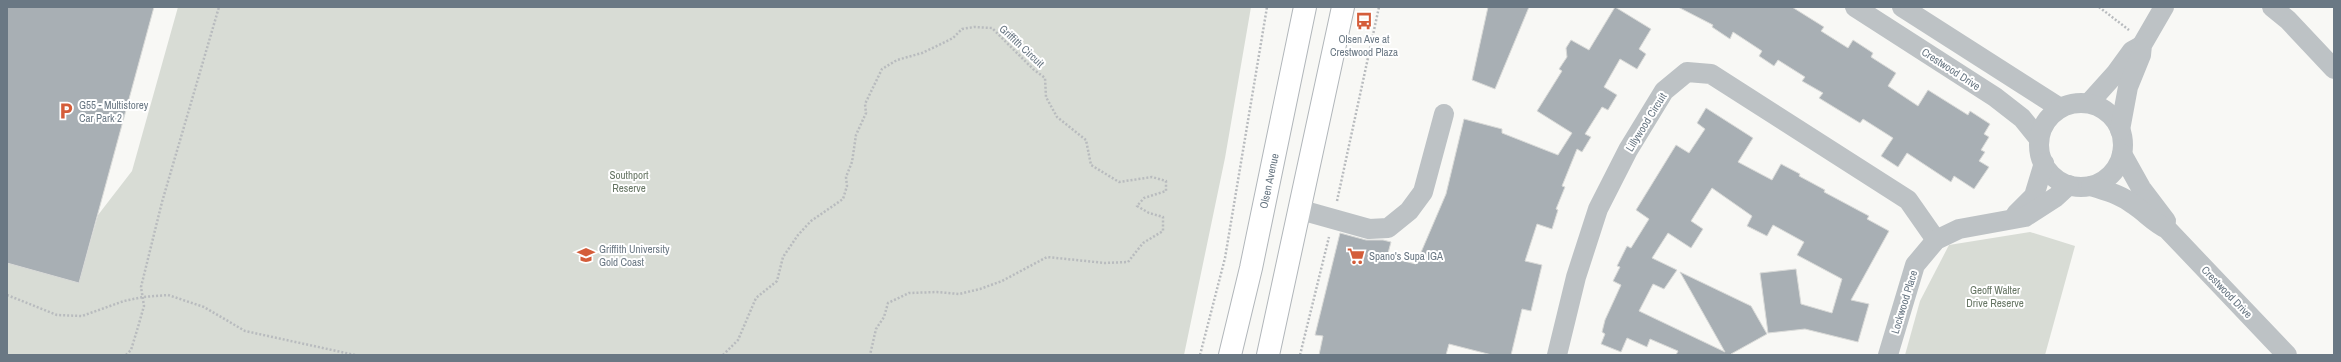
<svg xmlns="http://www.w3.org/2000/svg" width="2341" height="362" font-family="'Archivo Narrow',sans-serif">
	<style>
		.green { fill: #d8dcd5 }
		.building { fill: #a8afb4; stroke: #d9dad8 }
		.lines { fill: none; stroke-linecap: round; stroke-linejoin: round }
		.major-casing { stroke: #b1b6ba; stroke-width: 24 }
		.path { stroke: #b8bbbe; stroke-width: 2.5; stroke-dasharray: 2 2; stroke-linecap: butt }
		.minor { stroke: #bdc2c5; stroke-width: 20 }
		.major { stroke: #fff; stroke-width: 22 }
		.labels { text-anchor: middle; stroke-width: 4; stroke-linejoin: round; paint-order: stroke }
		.poi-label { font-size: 11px; fill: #6a7884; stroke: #fff; text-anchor: start }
		.street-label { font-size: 11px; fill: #6a7884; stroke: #fff }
		.park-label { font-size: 11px; fill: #677664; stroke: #fff }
	</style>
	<rect width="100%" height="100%" fill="#f8f8f5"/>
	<!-- green -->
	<g class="green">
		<path d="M 178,7 L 1251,7 L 1225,158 L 1184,355 L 7,355 L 7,263 L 79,282 L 98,215 L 132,171 Z"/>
		<path d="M 2030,232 L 2075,246 L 2045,355 L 1905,355 L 1920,301 L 1949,245 Z"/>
	</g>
	<!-- building -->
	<g class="building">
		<path d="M 7,7 L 154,7 L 79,283 L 7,263 Z"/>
		<path d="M 1488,7 L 1529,7 L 1495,89 L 1472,80 Z"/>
		<path d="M 1615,7 L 1651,29 L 1639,49 L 1646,54 L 1637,69 L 1620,59 L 1604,87 L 1617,95 L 1608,110 L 1602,107 L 1585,134 L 1591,137 L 1582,152 L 1577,149 L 1562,186 L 1565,187 L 1556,209 L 1558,210 L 1552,229 L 1537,224 L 1525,261 L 1542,265 L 1531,311 L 1522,309 L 1511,355 L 1492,355 L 1449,344 L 1446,355 L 1319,355 L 1323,336 L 1315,335 L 1340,233 L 1366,240 L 1383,240 L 1391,242 L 1387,257 L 1416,264 L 1446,194 L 1464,119 L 1502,129 L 1502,133 L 1558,155 L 1572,133 L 1537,111 L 1562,71 L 1559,69 L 1567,57 L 1566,48 L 1571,40 L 1589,50 Z"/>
		<path d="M 1678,7 L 1792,7 L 1824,27 L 1821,31 L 1848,48 L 1853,40 L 1873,53 L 1871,57 L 1896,73 L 1888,86 L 1918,106 L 1928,90 L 1968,115 L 1970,111 L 1990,124 L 1984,134 L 1989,137 L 1981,150 L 1985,152 L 1979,161 L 1989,167 L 1974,189 L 1954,176 L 1951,182 L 1907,153 L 1898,167 L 1881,156 L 1893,138 L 1863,119 L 1860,123 L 1819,98 L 1823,93 L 1802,81 L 1805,77 L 1778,60 L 1774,66 L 1759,56 L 1762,51 L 1733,32 L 1730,39 L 1712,27 L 1713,25 Z"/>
		<path d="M 1706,108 L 1753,138 L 1738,162 L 1772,180 L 1781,164 L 1800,174 L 1799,176 L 1825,190 L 1824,192 L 1869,216 L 1867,219 L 1889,231 L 1851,300 L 1869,304 L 1858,342 L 1805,329 L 1768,333 L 1760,273 L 1796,269 L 1801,304 L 1832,313 L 1842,279 L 1797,255 L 1804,242 L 1773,225 L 1767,236 L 1747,226 L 1752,216 L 1712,188 L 1691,221 L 1703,229 L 1691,248 L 1668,233 L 1652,258 L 1677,270 L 1664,289 L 1653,284 L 1639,311 L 1725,352 L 1680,272 L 1751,306 L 1767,334 L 1731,354 L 1733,355 L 1676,355 L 1678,351 L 1650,339 L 1647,347 L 1627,338 L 1621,352 L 1601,344 L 1605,334 L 1602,332 L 1605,320 L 1621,285 L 1613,281 L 1620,267 L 1617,266 L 1627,246 L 1631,248 L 1649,219 L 1636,210 L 1676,145 L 1689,153 L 1705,129 L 1697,123 Z"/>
	</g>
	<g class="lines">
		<!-- major casing -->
		<g class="major-casing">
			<g id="major">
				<path d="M 1230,355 L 1251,268 L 1305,7"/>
				<path d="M 1268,355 L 1343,7"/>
			</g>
		</g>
		<!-- path -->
		<g class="path">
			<path d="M 2099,7 L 2129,30"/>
			<path d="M 1337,201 L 1379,7"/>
			<path d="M 7,295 L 57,315 L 82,316 L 124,301 L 143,297 L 168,295 L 204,307 L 245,331 L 355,355"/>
			<path d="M 126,355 L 131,350 L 138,327 L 144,306 L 141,287 L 162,202 L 219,7"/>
			<path d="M 723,355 L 738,340 L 756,298 L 777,281 L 783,257 L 798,235 L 811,221 L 843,199 L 847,186 L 846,177 L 852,162 L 856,135 L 866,113 L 865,104 L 882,69 L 897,60 L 922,53 L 939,45 L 953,38 L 962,29 L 974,27 L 992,28 L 1033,69 L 1045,78 L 1046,97 L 1057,117 L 1086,140 L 1091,165 L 1119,182 L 1152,177 L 1166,181 L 1166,191 L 1144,198 L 1137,206 L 1149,213 L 1163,217 L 1163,231 L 1143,243 L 1128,262 L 1105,263 L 1047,257 L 1002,281 L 980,289 L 959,294 L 937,292 L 909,293 L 888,303 L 884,317 L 876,329 L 870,355"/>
			<path d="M 1200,355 L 1225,258 L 1267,7"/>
			<path d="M 1300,355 L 1329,237"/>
		</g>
		<!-- minor -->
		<g class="minor">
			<path d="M 1855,7 L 1995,97 L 2022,118 L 2039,139"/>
			<path d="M 1902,7 L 2060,108"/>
			<path d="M 2272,7 L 2288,20 L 2334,69"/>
			<path d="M 2089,103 L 2116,73 L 2132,51 L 2141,46"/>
			<circle cx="2081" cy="145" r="42"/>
			<path d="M 2120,130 L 2128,87 L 2141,55 L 2142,45 L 2164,7"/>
			<path d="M 2122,154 L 2141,188 L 2166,221"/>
			<path d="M 2091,186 C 2106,191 2122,195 2134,205 C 2146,213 2154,223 2167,229 L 2287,355"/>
			<path d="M 1301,210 L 1369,229 L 1388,228 L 1409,211 L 1423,192 L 1444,114"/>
			<path d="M 2016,214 L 2034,196 L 2044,163"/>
			<path d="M 1557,355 L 1576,277 L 1598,209 L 1628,150 L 1664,91 L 1687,72 L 1711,74 L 1908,200 L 1936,240"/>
			<path d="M 1888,355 L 1915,265 L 1936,240 L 1959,229 L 2025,217 L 2056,197 L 2069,185"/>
		</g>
		<!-- major -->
		<use href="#major" class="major"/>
	</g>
	<!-- icons -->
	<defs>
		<g id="bus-bare" transform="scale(1.38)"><path d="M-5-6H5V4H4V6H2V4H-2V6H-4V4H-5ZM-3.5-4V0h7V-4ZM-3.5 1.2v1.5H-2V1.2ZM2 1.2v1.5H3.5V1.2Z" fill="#d45d3a" stroke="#fff" stroke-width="2.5" paint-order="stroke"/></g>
		<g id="parking-bare" transform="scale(1.38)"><path d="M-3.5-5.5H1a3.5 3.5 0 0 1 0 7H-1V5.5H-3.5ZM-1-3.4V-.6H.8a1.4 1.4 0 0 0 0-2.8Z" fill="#d45d3a" stroke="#fff" stroke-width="2.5" paint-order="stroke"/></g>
		<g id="university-bare" transform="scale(1.38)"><path d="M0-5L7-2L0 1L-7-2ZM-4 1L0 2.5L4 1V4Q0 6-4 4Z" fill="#d45d3a" stroke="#fff" stroke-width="2.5" paint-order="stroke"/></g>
		<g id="supermarket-bare" transform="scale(1.38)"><path d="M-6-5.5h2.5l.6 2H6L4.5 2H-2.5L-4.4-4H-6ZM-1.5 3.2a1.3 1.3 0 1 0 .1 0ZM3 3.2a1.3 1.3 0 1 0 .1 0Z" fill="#d45d3a" stroke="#fff" stroke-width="2.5" paint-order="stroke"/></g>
	</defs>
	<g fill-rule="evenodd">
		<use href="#bus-bare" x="1364" y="21"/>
		<use href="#parking-bare" x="66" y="111"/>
		<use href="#university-bare" x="586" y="255"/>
		<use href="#supermarket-bare" x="1356" y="256"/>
	</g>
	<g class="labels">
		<!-- poi labels -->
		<g class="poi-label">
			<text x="1364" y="43" text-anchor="middle">Olsen Ave at<tspan x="1364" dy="13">Crestwood Plaza</tspan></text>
			<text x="79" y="109">G55 - Multistorey<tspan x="79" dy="13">Car Park 2</tspan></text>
			<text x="599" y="253">Griffith University<tspan x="599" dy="13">Gold Coast</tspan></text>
			<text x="1369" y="260">Spano's Supa IGA</text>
		</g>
		<!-- street labels -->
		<g class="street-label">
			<text transform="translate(1022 46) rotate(43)" y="4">Griffith Circuit</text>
			<text transform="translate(1951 69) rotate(33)" y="4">Crestwood Drive</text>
			<text transform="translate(1646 122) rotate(-58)" y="4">Lillywood Circuit</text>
			<text transform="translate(1269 181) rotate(-78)" y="4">Olsen Avenue</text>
			<text transform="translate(2227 292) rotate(46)" y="4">Crestwood Drive</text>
			<text transform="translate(1904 302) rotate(-73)" y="4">Lockwood Place</text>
		</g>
		<!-- park labels -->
		<g class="park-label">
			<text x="629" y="179">Southport<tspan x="629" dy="13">Reserve</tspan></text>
			<text x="1995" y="294">Geoff Walter<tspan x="1995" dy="13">Drive Reserve</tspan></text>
		</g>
	</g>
	<!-- border -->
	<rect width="2341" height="362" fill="none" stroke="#6a7884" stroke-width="16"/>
</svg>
